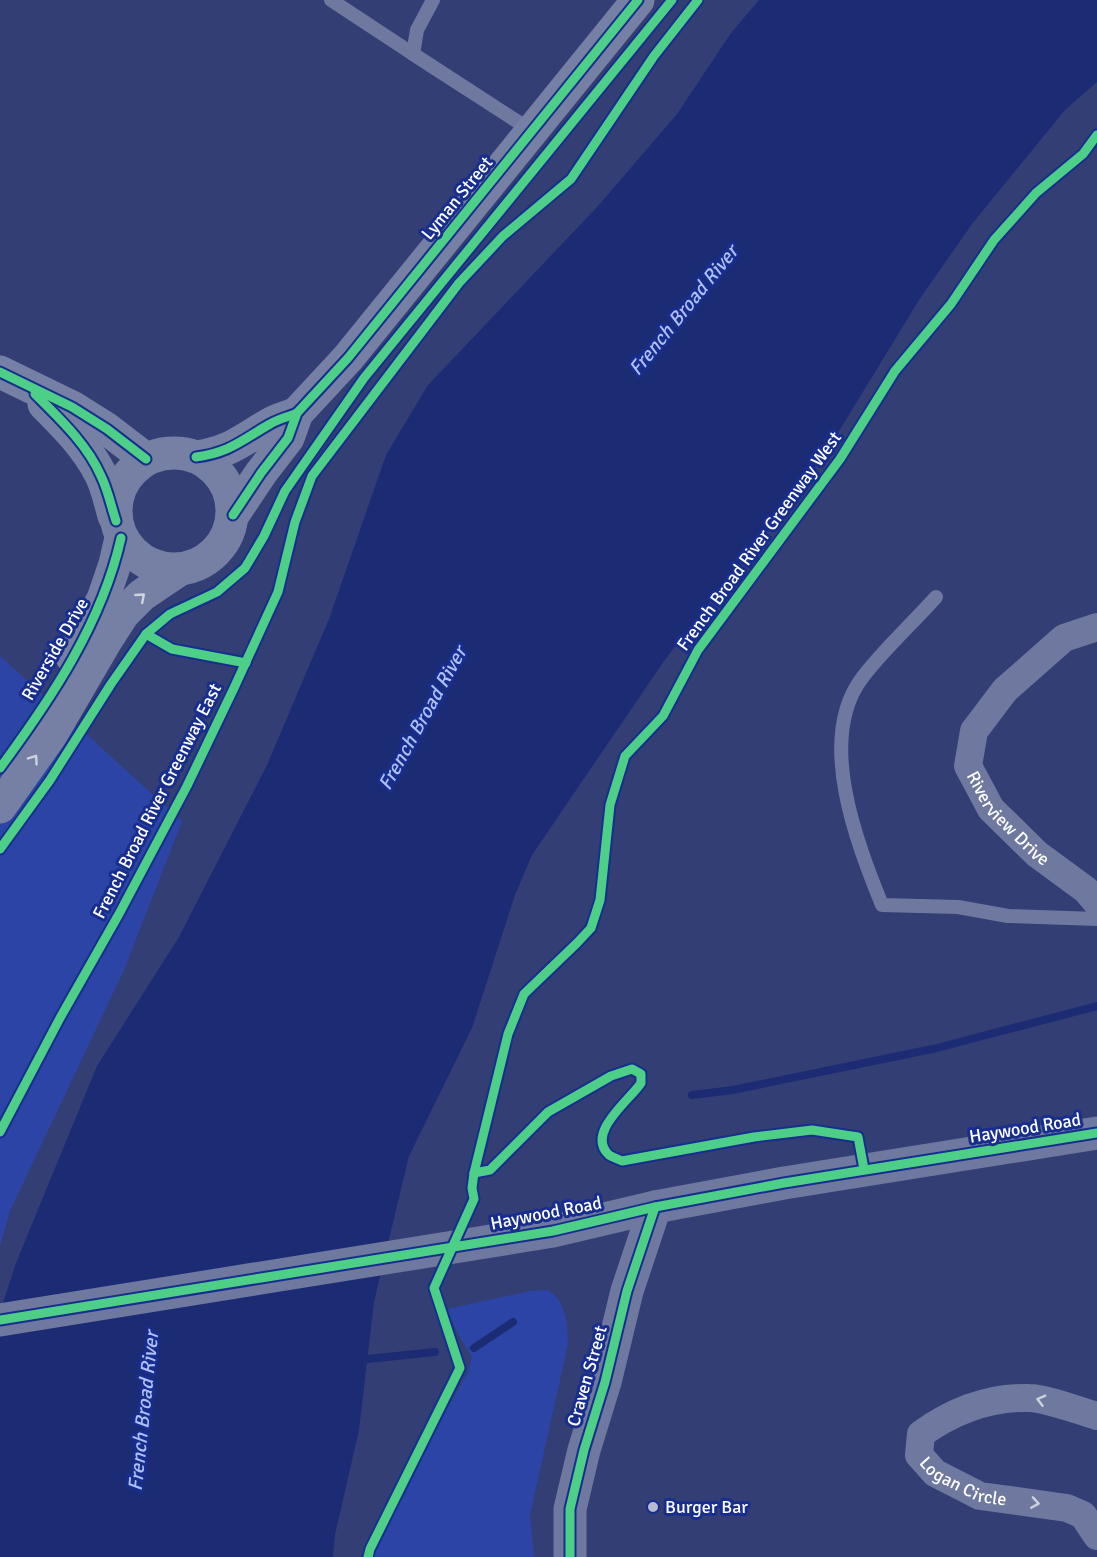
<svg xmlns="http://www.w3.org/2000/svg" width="1097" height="1557" font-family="Signika,sans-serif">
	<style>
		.green { fill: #2b44a6 }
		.water { fill: #1b2c74 }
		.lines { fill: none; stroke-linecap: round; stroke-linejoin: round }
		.stream { stroke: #1b2c74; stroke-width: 8 }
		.service { stroke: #6f799f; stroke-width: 14 }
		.minor { stroke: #6f799f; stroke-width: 28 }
		.tertiary { stroke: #6f799f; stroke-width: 33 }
		.secondary { stroke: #767fa4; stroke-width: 33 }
		.primary { stroke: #6f789e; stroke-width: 33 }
		.cycleway-casing { stroke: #182e8f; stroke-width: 13 }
		.cycleway { stroke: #4dcf88; stroke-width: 9 }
		.oneway { stroke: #cfd2df }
		.oneway2 { stroke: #cdd0dd }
		.poi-dot { fill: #b8bcce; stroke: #182e8f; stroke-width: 2 }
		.labels { text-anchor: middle; stroke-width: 6; stroke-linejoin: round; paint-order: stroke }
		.street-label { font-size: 18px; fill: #fff; stroke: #182e8f }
		.poi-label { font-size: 18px; fill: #fff; stroke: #182e8f; text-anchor: start }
		.water-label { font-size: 20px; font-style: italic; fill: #b0bff6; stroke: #182e8f }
	</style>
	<rect width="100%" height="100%" fill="#333f74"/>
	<!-- green -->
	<g class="green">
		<path d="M 0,656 L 182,821 L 124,970 L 10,1211 L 0,1246 Z"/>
		<path d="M 548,1290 C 567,1302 567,1324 568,1344 L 530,1515 L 534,1557 L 371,1557 L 374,1548 L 441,1420 L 468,1372 L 472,1357 L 457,1332 L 447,1309 L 530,1291 Z"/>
	</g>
	<!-- water -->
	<path class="water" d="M 759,0 L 1097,0 L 1097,82 L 1065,110 L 972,224 L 919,300 L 825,454 L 664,661 L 532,855 L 515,895 L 472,1028 L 409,1156 L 374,1302 L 359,1430 L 335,1535 L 333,1557 L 0,1557 L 0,1312 L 16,1263 L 97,1066 L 179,937 L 267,765 L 329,619 L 386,455 L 428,385 L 598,206 L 677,114 L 731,33 Z"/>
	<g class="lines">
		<!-- stream -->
		<g class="stream">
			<path d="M 692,1095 L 733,1090 L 937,1048 L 1097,1006"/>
			<path d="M 474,1348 L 513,1322"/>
			<path d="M 358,1360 L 435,1352"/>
		</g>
		<!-- service -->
		<g class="service">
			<path d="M 331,0 L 413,54"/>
			<path d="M 433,0 L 417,30 L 413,54 L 532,131"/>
			<path d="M 936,597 C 912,624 883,650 862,678 C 816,739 857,843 882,905 L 958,907 L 1008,916 L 1097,919"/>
		</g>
		<!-- minor -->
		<g class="minor">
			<path id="s1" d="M 1097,627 L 1064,638 L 1005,690 L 974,731 L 968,766 L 991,809 L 1037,854 L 1086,890 L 1097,903"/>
			<path id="s2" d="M 1097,1416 C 1080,1411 1045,1398 1029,1398 C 990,1397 953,1411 921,1434 L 919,1455 L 935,1473 L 980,1496 L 1067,1508 L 1083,1515 L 1097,1536"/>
		</g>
		<!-- tertiary -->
		<path class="tertiary" d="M 570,1557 L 570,1509 L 584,1450 L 605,1382 L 627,1291 L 655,1207"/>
		<!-- secondary -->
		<g class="secondary">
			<path d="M 0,372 L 72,407 L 107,429 L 146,459"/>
			<path d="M 44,404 C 65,425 87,447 101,475 C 107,487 110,502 114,516"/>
			<circle cx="174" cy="511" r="58"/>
			<path d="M 196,457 C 229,453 242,440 270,424 C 278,419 288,417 297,413"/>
			<path d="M 233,515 L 261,473 L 288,438 L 297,413 L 348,358 L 638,0"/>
			<path d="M 72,657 L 103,599 L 115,564 L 121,538"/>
			<path d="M 0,807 L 51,735 L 107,639 L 123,614 L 142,595 L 179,570"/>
		</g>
		<!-- primary -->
		<path class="primary" d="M 0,1320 L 553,1231 L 655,1207 L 784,1183 L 1097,1133"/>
		<!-- cycleway casing -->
		<g class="cycleway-casing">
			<g id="cycleway">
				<path d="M 0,372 L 72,407 L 107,429 L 146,459"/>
				<path d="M 35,394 C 59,418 87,444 101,476 C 108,490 111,506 116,521"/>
				<path d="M 196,457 C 229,453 242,440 270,424 C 278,419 288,417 297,413"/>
				<path d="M 233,515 L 261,473 L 288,438 L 297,413 L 348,358 L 638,0"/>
				<path d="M 146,634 L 172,649 L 246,663"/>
				<path d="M 0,768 C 51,699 102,623 121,538"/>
				<path d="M 0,849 L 50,780 L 111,684 L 146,634 L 170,614 L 217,592 L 245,568 L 264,536 L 285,491 L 364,378 L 672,0"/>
				<path d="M 0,1132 L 60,1018 L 119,914 L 187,786 L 234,688 L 278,592 L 295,522 L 312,476 L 459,283 L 503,236 L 571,179 L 654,56 L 698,0"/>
				<path d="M 474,1173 L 490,1170 L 548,1112 L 611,1076 L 632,1069 L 641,1074 L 641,1083 C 630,1100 585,1133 609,1155 C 612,1157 618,1159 622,1161 L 754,1137 L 812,1130 L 858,1137 L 864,1169"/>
				<path d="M 0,1320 L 553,1231 L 655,1207 L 784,1183 L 1097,1133"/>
				<path d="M 368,1557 L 370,1549 L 460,1368 L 434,1288 L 474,1199 L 472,1188 L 474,1173 L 508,1034 L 524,994 L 577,943 L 591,928 L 600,900 L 610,805 L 625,756 L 663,716 L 698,650 L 840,459 L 895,371 L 951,304 L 994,240 L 1036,193 L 1083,154 L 1097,135"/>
				<path d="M 570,1557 L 570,1509 L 584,1450 L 605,1382 L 627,1291 L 655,1207"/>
			</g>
		</g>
		<!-- cycleway -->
		<use href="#cycleway" class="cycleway"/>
	</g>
	<!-- one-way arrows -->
	<defs><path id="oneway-chevron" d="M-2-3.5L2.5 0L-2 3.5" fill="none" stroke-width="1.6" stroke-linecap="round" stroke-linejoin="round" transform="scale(1.5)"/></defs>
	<g class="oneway">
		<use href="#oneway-chevron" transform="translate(141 597) rotate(-41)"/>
		<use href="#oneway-chevron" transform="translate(34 759) rotate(-55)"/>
	</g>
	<g class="oneway2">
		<use href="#oneway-chevron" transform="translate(1041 1400) rotate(-165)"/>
		<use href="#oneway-chevron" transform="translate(1035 1503) rotate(9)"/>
	</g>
	<!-- markers -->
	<circle class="poi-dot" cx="653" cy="1507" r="6"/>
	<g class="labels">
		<!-- street labels -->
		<g class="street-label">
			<text transform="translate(457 198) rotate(-51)" y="6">Lyman Street</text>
			<text transform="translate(759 541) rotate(-54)" y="6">French Broad River Greenway West</text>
			<text transform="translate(55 649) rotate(-60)" y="6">Riverside Drive</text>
			<text transform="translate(157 801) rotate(-63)" y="6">French Broad River Greenway East</text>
			<text dy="6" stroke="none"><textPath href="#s1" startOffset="267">Riverview Drive</textPath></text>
			<text transform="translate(1025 1128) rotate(-9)" y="6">Haywood Road</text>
			<text transform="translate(546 1213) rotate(-11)" y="6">Haywood Road</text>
			<text transform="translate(587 1376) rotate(-74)" y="6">Craven Street</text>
			<text dy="6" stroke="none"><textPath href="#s2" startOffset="261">Logan Circle</textPath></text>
		</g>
		<!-- poi labels -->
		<g class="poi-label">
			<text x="665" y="1513">Burger Bar</text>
		</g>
		<!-- water labels -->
		<g class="water-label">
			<text transform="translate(683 310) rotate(-51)" y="7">French Broad River</text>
			<text transform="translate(422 718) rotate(-61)" y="7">French Broad River</text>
			<text transform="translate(143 1411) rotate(-84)" y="7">French Broad River</text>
		</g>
	</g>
</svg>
